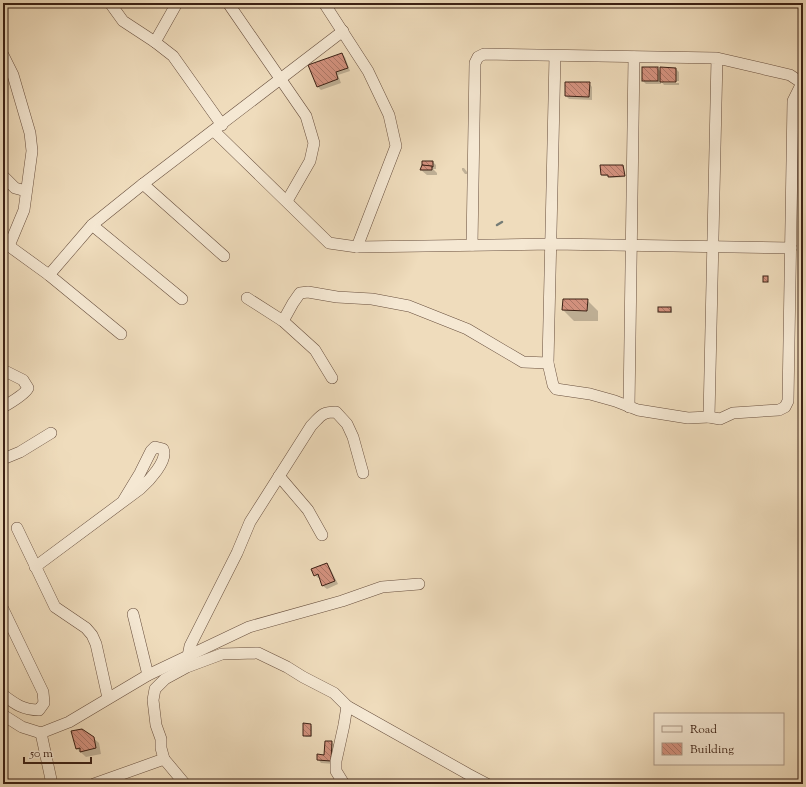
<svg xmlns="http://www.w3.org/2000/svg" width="806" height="787" font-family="'Sorts Mill Goudy',serif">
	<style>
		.shadow { fill: #0003 }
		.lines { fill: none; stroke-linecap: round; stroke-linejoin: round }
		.stream { stroke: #757c76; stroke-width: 2.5 }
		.building { fill: url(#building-back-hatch); stroke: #3b2014 }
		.minor-casing { stroke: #684f3e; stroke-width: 12 }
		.minor { stroke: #f5e8d3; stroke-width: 11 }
	</style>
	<defs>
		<pattern id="building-back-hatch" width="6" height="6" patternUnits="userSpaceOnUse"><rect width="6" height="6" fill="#d4927f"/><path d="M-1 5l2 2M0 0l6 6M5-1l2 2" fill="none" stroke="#ad7767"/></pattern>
	</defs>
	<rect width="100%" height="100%" fill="#efdcbc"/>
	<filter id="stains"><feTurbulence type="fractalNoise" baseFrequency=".005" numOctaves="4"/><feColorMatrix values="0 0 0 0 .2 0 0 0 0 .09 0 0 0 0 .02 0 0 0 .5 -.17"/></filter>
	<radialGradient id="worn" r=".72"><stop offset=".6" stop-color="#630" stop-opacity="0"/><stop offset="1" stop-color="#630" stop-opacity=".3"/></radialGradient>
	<!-- shadow -->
	<g class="shadow">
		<path d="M 342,54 L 345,57 L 350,71 L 338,75 L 341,83 L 321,90 L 318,87 Z"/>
		<path d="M 657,68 L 661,72 L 661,68 L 676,69 L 679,72 L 679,81 L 663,81 L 663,83 L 679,83 L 679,85 L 664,85 L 661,81 L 661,84 L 646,84 L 643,81 Z"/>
		<path d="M 589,83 L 592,87 L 592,100 L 569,99 L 566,96 Z"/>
		<path d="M 423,162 L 433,162 L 436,165 L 436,169 L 433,169 L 437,173 L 437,175 L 427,175 L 421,170 Z"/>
		<path d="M 623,166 L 624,168 L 625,177 L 610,178 L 608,176 L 603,176 L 602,175 Z"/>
		<path d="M 462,168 L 464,168 L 467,172 L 467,174 L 465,174 L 462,170 Z"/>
		<path d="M 587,300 L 598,311 L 598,321 L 574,321 L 563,310 Z"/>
		<path d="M 671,308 L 672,309 L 672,313 L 660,313 L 659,312 Z"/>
		<path d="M 327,565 L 330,568 L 338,584 L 327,589 L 323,586 L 320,578 L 318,578 L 315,575 Z"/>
		<path d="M 310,725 L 312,726 L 312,737 L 306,737 L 304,735 Z"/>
		<path d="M 93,738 L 99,743 L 101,754 L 86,757 L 77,749 Z"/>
		<path d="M 326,742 L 332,742 L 335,746 L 334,764 L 321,763 L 318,759 L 325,756 Z"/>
	</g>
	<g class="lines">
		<!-- stream -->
		<path class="stream" d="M 497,225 L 502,222"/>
	</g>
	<!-- building -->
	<g class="building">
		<path d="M 342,53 L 348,68 L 336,72 L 338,79 L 317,87 L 308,65 Z"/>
		<rect x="642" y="67" width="16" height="14"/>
		<path d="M 660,67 L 676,68 L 676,82 L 660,82 Z"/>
		<path d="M 565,82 L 590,82 L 589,97 L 565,96 Z"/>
		<path d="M 422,161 L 433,161 L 433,167 L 422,165 Z"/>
		<path d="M 422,165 L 432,166 L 432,170 L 420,170 Z"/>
		<path d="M 600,165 L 623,165 L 625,176 L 608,177 L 608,175 L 601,175 Z"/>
		<rect x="763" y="276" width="5" height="6"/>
		<path d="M 563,299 L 588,299 L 587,311 L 562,310 Z"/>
		<rect x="658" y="307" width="13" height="5"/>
		<path d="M 327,563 L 335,581 L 322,586 L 318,574 L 314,576 L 311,569 Z"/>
		<path d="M 303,723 L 311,724 L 311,736 L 303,736 Z"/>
		<path d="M 82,729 L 94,737 L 96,748 L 80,752 L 80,748 L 76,749 L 71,731 Z"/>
		<path d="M 325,741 L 332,741 L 331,761 L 317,760 L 317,754 L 324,755 Z"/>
	</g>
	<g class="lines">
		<!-- minor casing -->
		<g class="minor-casing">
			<g id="minor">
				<path d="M 110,3 L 123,21 L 155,42 L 173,56 L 222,125"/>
				<path d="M 228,3 L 306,116 L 314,143 L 310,161 L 287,201"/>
				<path d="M 324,3 L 368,71 L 389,115 L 396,146 L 357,247"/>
				<path d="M 155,42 L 177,3"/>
				<path d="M 3,55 L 13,75 L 30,133 L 32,151 L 24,210 L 9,246 L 3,247"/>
				<path d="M 555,56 L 548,363 L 553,385 L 556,389 L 590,394 L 615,401 L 638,410 L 688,418 L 709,417"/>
				<path d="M 214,131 L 329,243 L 357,247 L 552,244 L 791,248"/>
				<path d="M 3,176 L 15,188 L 26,191"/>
				<path d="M 143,184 L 224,256"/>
				<path d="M 92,225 L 182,299"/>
				<path d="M 472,245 L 475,63 L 478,57 L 484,54 L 717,58 L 790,75 L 802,83 L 793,101 L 788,401 L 785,407 L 779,410 L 733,413 L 720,419 L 709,417 L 717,58"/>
				<path d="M 9,246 L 49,275 L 121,334"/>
				<path d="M 49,275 L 92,225 L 143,184 L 343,31"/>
				<path d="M 247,298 L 283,321 L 315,350 L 332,378"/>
				<path d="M 283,321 L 293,303 L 300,293 L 308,292 L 337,297 L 372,299 L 409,306 L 467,329 L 523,362 L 548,363"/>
				<path d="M 3,370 L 23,380 L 28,388 C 25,394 10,403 3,407"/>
				<path d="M 629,407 L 634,57"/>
				<path d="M 3,459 L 20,452 L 51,433"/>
				<path d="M 279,476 L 308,510 L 322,535"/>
				<path d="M 17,528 L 55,607 L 86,628 L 92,635 L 96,644 L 108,698"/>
				<path d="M 35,567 L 140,489 C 148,482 169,460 163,449 L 155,447 L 151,451 L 140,473 L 123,501"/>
				<path d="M 3,609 L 43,692 L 44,703 L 39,710 C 23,710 15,704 3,695"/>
				<path d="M 133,614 L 148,675"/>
				<path d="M 188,656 L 190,646 L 237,553 L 250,522 L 311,426 C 321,416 321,412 336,412 L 347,424 L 353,437 L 363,473"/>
				<path d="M 3,715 L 22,727 L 41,733"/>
				<path d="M 41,733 L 69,722 L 148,675 L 249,627 L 342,601 L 382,587 L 419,584"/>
				<path d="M 41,733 L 52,784"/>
				<path d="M 94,784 L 164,759"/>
				<path d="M 185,784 L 164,759 L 161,748 L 161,739 L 156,725 L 153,700 L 155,689 L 165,679 L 187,667 L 222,654 L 258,653 L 287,667 L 303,677 L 334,693 L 347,706 L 468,774 L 487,784"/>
				<path d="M 344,784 L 336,771 L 336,761 L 344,725 L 347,706"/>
			</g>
		</g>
		<!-- minor -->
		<use href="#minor" class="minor"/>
	</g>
	<!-- margin -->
	<rect width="806" height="787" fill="none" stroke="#efdcbc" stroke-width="16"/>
	<rect x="4" y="4" width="798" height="779" fill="none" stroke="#3b2014" stroke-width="2"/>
	<rect x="8" y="8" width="790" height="771" fill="none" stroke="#3b2014"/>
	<!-- legend -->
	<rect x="654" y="713" width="130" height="52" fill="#f5e8d3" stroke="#ab9887"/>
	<rect x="662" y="726" width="20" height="6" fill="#f5e8d3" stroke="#ab9887"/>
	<text x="690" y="733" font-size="12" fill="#3b2014">Road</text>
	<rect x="662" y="743" width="20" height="12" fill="url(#building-back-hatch)" stroke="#ab9887"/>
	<text x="690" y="753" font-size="12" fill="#3b2014">Building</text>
	<!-- scale -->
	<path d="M24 757v6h67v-6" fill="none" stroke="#3b2014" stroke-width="2"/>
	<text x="30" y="757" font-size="12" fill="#3b2014" stroke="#f5e8d3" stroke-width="3" paint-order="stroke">50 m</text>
	<rect width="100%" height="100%" filter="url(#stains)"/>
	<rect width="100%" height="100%" fill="url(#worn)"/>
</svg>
